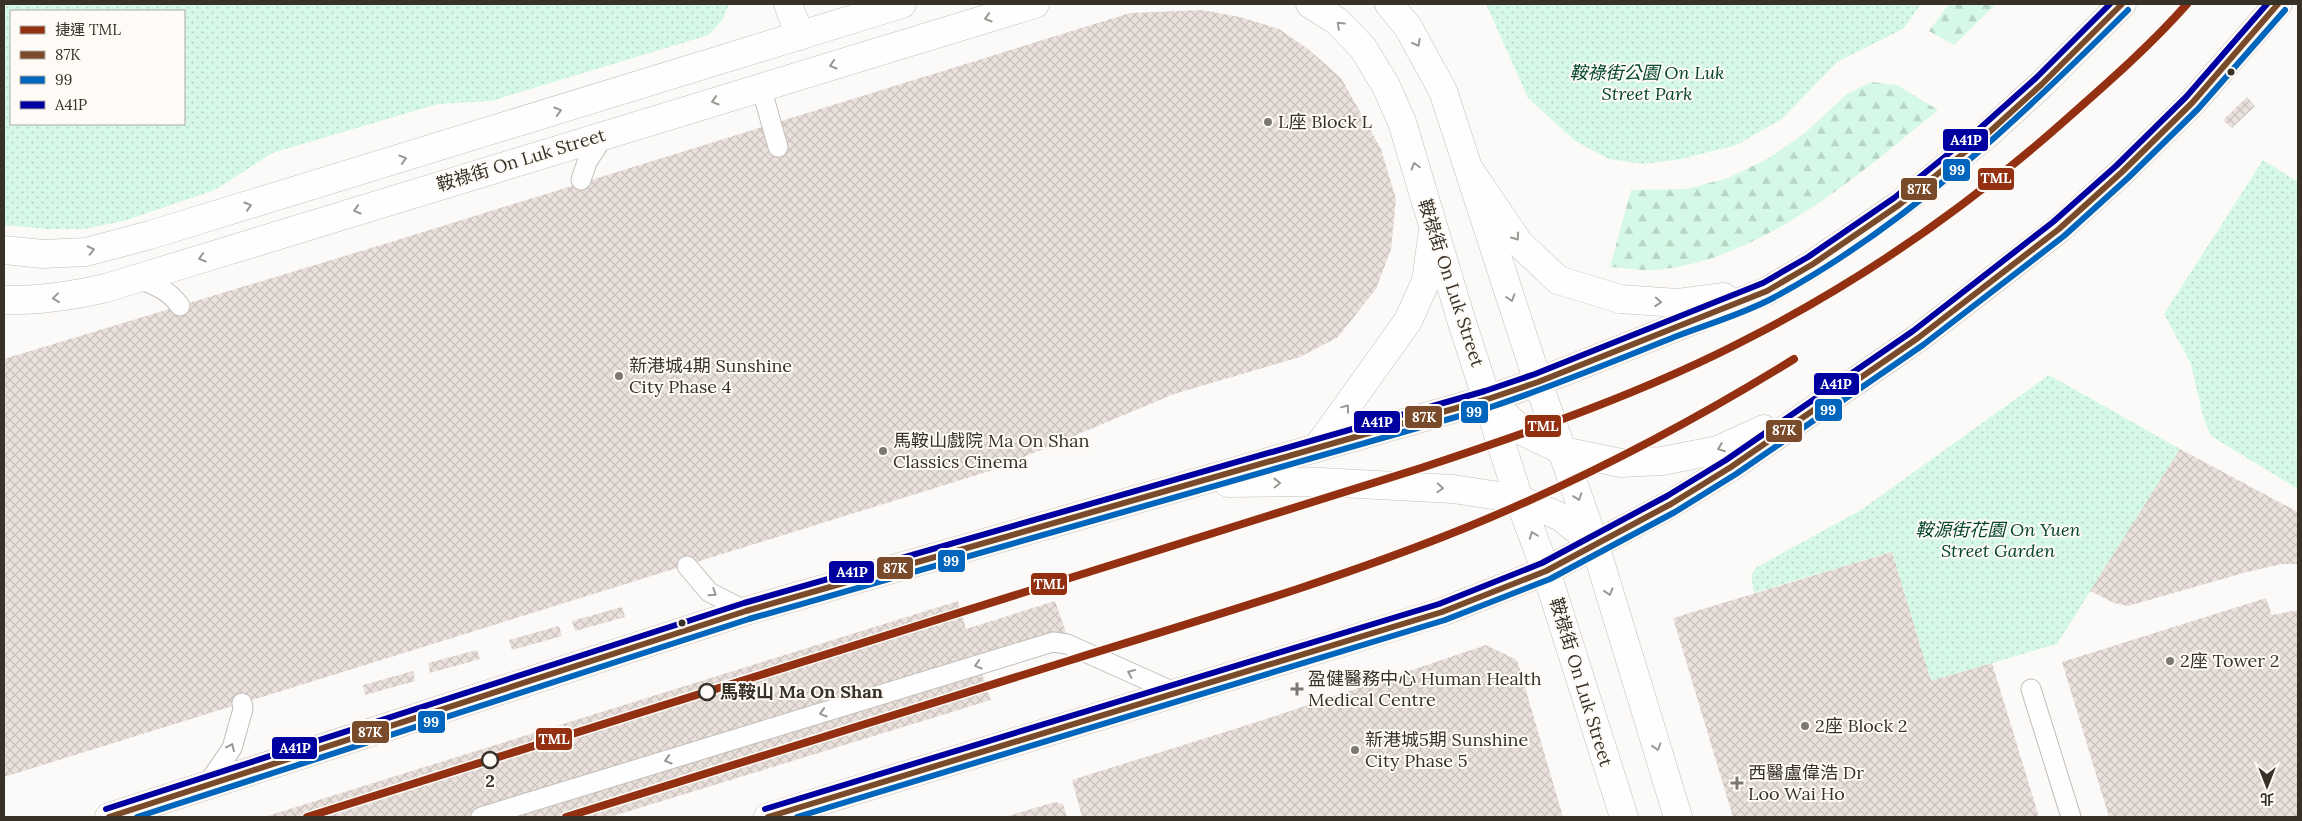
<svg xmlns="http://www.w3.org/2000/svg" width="2302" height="821" font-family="Lora,'Noto Sans TC',serif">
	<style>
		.forest { fill: url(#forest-firs) }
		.park { fill: url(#park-dots); fill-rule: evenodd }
		.building { fill: url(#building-cross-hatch) }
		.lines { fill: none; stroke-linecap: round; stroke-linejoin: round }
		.service-casing { stroke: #c2bfb9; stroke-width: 21 }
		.minor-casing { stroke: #c2bfb9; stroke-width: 29 }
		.secondary-casing { stroke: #c2bfb9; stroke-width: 29 }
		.service { stroke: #fffefe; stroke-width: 19 }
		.minor { stroke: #fffefe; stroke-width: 28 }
		.secondary { stroke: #fffefe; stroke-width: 28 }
		.bus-1-casing { stroke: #fefaf6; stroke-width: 10 }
		.bus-2-casing { stroke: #fefaf6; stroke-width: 10 }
		.bus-3-casing { stroke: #fefaf6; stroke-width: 10 }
		.bus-1 { stroke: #7a4b2a; stroke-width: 6 }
		.bus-2 { stroke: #0065bd; stroke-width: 6 }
		.bus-3 { stroke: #0000a0; stroke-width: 6 }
		.metro-1-casing { stroke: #fefaf6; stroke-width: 11 }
		.metro-1 { stroke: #923011; stroke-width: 8 }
		.oneway { stroke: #9b9893 }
		.bus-dot { fill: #373128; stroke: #fefaf6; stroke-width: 2 }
		.poi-dot { fill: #7c7771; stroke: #fefaf6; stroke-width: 2 }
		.stop-dot { fill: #fefaf6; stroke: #373128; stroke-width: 2.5 }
		.labels { text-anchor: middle; stroke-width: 4; stroke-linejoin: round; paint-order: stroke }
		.park-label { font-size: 18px; font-style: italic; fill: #03462f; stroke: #fefaf6 }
		.poi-label { font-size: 18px; fill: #373128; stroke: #fefaf6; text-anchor: start }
		.street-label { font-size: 18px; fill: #373128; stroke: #fefaf6 }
		.stop-label { font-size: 18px; font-weight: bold; fill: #373128; stroke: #fefaf6; text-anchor: start }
		.line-badge { stroke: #fefaf6; stroke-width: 2 }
		.badge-label { font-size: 14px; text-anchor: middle; font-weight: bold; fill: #fff }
	</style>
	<defs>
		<pattern id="forest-firs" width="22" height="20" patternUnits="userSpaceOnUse" patternTransform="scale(1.25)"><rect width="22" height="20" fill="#d5f9e6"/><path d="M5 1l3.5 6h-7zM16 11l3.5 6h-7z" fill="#b7d6c5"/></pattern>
		<pattern id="park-dots" width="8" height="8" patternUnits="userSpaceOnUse" patternTransform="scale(1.25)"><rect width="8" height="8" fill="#d5f9e6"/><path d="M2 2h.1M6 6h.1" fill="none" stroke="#b7d6c5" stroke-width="1.8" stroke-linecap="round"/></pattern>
		<pattern id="building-cross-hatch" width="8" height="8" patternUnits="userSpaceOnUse" patternTransform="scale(1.25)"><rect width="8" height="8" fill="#eae0dc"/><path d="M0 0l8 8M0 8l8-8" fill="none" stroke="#c9c1bd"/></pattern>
	</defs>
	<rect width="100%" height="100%" fill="#fcfaf8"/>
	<!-- forest -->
	<g class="forest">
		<path d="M 1949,4 L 1996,4 L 1954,45 L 1929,31 Z"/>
		<path d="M 1871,82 L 1897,85 L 1938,110 C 1859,175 1762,260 1656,270 C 1642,271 1625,268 1610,267 L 1631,190 L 1686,189 L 1728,178 L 1769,158 L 1806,132 L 1847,94 Z"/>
	</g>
	<!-- park -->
	<g class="park">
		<path d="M 4,4 L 729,4 L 723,19 L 709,35 L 491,101 L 438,104 L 272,153 L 215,190 L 124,221 L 84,229 L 45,229 L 4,225 ZM 11,11 L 184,11 L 184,124 L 11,124 Z"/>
		<path d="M 1486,4 L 1921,4 L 1903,29 L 1837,62 L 1783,118 L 1737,145 L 1681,159 L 1644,164 L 1609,159 L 1575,141 L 1528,98 Z"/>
		<path d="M 2263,160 L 2298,182 L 2298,489 L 2211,436 L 2203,416 L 2191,364 L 2164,314 Z"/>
		<path d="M 2049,375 L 2180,449 L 2057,644 L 1931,681 L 1892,552 L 1754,593 L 1751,575 L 1757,567 L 1861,510 Z"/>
	</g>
	<!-- building -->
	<g class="building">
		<path d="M 1202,10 L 1240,17 L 1279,29 L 1308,49 L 1341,78 L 1381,149 L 1396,199 L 1391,249 L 1376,289 L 1338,337 L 1300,357 L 1174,394 L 993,470 L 4,777 L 4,359 L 391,242 L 1130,13 Z"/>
		<path d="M 2247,97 L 2255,106 L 2232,128 L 2223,120 Z"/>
		<path d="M 2180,449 L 2298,512 L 2298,564 L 2282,564 L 2247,572 L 2128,606 L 2114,603 L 2090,591 Z"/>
		<path d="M 1892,552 L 1931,681 L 1992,663 L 2039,817 L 1733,817 L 1673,618 Z"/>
		<path d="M 2266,598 L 2272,615 L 2298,610 L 2298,817 L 2109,817 L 2062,662 Z"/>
		<path d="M 958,601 L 966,629 L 1055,601 L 1070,644 L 981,671 L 991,700 L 610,817 L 264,817 Z"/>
		<path d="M 622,607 L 625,617 L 575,631 L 572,621 Z"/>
		<path d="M 559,626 L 562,636 L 512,650 L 509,640 Z"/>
		<path d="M 1486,645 L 1517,660 L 1563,817 L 1082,817 L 1072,780 L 1263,720 Z"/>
		<path d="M 477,650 L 480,659 L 430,673 L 428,663 Z"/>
		<path d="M 413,671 L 415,681 L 365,695 L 363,685 Z"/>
		<path d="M 1055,802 L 1063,804 L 1067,817 L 1004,817 Z"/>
	</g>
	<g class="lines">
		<!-- service casing -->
		<g class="service-casing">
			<g id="service">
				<path d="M 761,87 L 778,147"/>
				<path d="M 581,180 L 587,162 L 605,134"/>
				<path d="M 137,278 C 154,285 169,290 180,306"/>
				<path d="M 687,566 L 709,592 L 746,611"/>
				<path d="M 2031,689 L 2071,817"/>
				<path d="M 206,786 L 232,748 L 243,709 L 242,703"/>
				<path d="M 481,817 L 1053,642 L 1067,644 L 1176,693"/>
			</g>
		</g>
		<!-- minor casing -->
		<g class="minor-casing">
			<g id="minor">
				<path d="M 788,4 L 800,36"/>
				<path d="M 1310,4 L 1337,21 L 1363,48 L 1386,86 L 1402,122 L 1460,316 L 1519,499 L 1546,571 L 1624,817"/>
				<path d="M 1389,4 L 1408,27 L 1443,91 L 1538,382 L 1595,545 L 1678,817"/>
				<path d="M 4,250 L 43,254 L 86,252 L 150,235 L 902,4"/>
				<path d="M 4,300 C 39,301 71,296 106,288 L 1035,4"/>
			</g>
		</g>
		<!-- secondary casing -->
		<g class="secondary-casing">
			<g id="secondary">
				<path d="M 1469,169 L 1519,243 L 1558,280 L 1620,299 L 1678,303 L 1724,297"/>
				<path d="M 1488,399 L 1522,431 L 1563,451 L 1621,463 L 1662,461 L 1718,450 L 1764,429"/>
				<path d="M 1317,448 L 1408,321 L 1426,281 L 1433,230"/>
				<path d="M 1228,483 L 1321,482 L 1453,489 L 1519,499 L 1561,517 L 1595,545"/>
				<path d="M 109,817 L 746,611 L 1488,399 L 1538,382 L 1767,291 L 1813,264 L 1899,205 L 1985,136 L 2042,84 L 2122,4"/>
				<path d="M 768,817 L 1442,612 L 1546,571 L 1671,504 L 1731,467 L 1918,338 L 2059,229 L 2122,172 L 2192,103 L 2278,4"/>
			</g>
		</g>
		<!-- service -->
		<use href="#service" class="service"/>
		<!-- minor -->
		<use href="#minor" class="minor"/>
		<!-- secondary -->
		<use href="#secondary" class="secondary"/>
		<!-- bus-1 casing -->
		<g class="bus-1-casing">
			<g id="bus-1">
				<path d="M 109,817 L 746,611 L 1488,399 L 1538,382 L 1767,291 L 1813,264 L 1899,205 L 1985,136 L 2042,84 L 2122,4"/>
				<path d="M 768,817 L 1442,612 L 1546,571 L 1671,504 L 1731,467 L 1918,338 L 2059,229 L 2122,172 L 2192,103 L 2278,4"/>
			</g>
		</g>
		<!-- bus-2 casing -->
		<g class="bus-2-casing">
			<g id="bus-2">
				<path d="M 137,817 L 749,619 L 1491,407 C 1554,386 1615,361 1677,336 C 1708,324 1743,314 1773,298 C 1907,226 2021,117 2128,10"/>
				<path d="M 797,817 L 1445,620 L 1550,579 L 1675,512 L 1736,474 L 1923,345 L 2064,236 L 2128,178 L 2198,109 L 2285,10"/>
			</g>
		</g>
		<!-- bus-3 casing -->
		<g class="bus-3-casing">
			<g id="bus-3">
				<path d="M 106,809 L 744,603 L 1485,391 L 1535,374 L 1763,283 L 1808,257 L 1894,198 L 1979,129 L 2036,78 L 2110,4"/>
				<path d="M 765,809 L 1439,604 L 1542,563 L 1667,496 L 1726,460 L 1913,331 L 2053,222 L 2116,166 L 2186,97 L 2267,4"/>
			</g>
		</g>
		<!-- bus-1 -->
		<use href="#bus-1" class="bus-1"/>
		<!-- bus-2 -->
		<use href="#bus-2" class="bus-2"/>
		<!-- bus-3 -->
		<use href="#bus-3" class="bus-3"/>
		<!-- metro-1 casing -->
		<g class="metro-1-casing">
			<g id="metro-1">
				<path d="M 307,817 L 1421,468 C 1533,431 1646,392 1751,337 C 1864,279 1967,207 2062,123 C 2105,85 2149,47 2187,4"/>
				<path d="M 566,817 C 734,765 902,712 1071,660 C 1203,619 1337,580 1465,528 C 1580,481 1689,424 1794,359"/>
			</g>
		</g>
		<!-- metro-1 -->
		<use href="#metro-1" class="metro-1"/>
	</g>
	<!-- one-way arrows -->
	<defs><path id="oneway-chevron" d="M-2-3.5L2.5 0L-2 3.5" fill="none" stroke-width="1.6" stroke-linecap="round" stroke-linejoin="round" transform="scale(1.25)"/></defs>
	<g class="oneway">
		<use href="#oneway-chevron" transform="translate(988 18) rotate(163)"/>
		<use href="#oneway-chevron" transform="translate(1340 25) rotate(-137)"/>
		<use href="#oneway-chevron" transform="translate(1417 43) rotate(62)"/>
		<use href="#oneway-chevron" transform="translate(833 65) rotate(163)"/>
		<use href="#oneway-chevron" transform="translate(715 101) rotate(163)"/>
		<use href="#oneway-chevron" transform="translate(558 111) rotate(-17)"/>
		<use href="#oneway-chevron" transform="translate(403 159) rotate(-17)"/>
		<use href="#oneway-chevron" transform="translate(1415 166) rotate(-106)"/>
		<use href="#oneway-chevron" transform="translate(248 206) rotate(-17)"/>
		<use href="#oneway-chevron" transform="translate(357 210) rotate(163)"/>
		<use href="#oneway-chevron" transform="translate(1516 237) rotate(54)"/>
		<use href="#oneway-chevron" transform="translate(91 250) rotate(-12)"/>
		<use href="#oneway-chevron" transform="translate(202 258) rotate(163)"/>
		<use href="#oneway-chevron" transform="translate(56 298) rotate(173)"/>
		<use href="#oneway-chevron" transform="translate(1511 298) rotate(72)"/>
		<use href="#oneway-chevron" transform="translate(1658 302) rotate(4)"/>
		<use href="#oneway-chevron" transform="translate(1346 408) rotate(-53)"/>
		<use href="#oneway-chevron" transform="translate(1721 448) rotate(159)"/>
		<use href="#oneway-chevron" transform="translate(1277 483) rotate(-1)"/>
		<use href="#oneway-chevron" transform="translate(1440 488) rotate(3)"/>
		<use href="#oneway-chevron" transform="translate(1578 497) rotate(71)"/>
		<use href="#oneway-chevron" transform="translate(1533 535) rotate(-111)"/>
		<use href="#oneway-chevron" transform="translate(1609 592) rotate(73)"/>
		<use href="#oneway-chevron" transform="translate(713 593) rotate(33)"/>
		<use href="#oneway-chevron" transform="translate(978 665) rotate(163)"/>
		<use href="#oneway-chevron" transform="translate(1131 673) rotate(-156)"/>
		<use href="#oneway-chevron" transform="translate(823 713) rotate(163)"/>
		<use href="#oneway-chevron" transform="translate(231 747) rotate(-65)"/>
		<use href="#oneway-chevron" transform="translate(1657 747) rotate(73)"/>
		<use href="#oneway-chevron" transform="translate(668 760) rotate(163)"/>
	</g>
	<!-- markers -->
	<g class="bus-dot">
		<circle cx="2231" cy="72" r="4.5"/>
		<circle cx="682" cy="623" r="4.5"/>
	</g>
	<g class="poi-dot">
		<circle cx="1268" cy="122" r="5"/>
		<circle cx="619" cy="376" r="5"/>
		<circle cx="883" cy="451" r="5"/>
		<circle cx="2170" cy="661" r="5"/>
		<path d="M1294.5 681.5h5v5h5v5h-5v5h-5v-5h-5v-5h5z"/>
		<circle cx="1805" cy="726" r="5"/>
		<circle cx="1355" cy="750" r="5"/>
		<path d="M1734.5 775.5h5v5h5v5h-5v5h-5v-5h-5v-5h5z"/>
	</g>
	<g class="stop-dot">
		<circle cx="707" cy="692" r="8"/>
		<circle cx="490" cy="760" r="8"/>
	</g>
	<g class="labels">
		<!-- park labels -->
		<g class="park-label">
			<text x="1647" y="79">鞍祿街公園 On Luk<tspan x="1647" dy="21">Street Park</tspan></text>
			<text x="1998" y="536">鞍源街花園 On Yuen<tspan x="1998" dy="21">Street Garden</tspan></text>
		</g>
		<!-- poi labels -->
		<g class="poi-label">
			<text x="1278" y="128">L座 Block L</text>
			<text x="629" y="372">新港城4期 Sunshine<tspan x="629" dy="21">City Phase 4</tspan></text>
			<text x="893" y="447">馬鞍山戲院 Ma On Shan<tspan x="893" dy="21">Classics Cinema</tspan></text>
			<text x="2180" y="667">2座 Tower 2</text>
			<text x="1308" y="685">盈健醫務中心 Human Health<tspan x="1308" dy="21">Medical Centre</tspan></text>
			<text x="1815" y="732">2座 Block 2</text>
			<text x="1365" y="746">新港城5期 Sunshine<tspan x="1365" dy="21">City Phase 5</tspan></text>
			<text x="1748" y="779">西醫盧偉浩 Dr<tspan x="1748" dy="21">Loo Wai Ho</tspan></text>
		</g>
		<!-- street labels -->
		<g class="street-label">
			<text transform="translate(521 160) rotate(-17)" y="6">鞍祿街 On Luk Street</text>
			<text transform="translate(1451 283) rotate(72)" y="6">鞍祿街 On Luk Street</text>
			<text transform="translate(1581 682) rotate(73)" y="6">鞍祿街 On Luk Street</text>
		</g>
		<!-- stop labels -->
		<g class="stop-label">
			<text x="720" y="698">馬鞍山 Ma On Shan</text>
			<text x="490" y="787" text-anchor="middle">2</text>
		</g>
	</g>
	<g class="line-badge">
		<rect x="1942" y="128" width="47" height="24" rx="5" fill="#0000a0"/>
		<rect x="1942" y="158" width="29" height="24" rx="5" fill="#0065bd"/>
		<rect x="1977" y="167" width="38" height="24" rx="5" fill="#923011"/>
		<rect x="1900" y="177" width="38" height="24" rx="5" fill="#7a4b2a"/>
		<rect x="1813" y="372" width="47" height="24" rx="5" fill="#0000a0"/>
		<rect x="1814" y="398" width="29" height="24" rx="5" fill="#0065bd"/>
		<rect x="1460" y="400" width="29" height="24" rx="5" fill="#0065bd"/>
		<rect x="1404" y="405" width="39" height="24" rx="5" fill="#7a4b2a"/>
		<rect x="1353" y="410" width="48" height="24" rx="5" fill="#0000a0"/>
		<rect x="1524" y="414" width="38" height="24" rx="5" fill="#923011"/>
		<rect x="1765" y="419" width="38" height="24" rx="5" fill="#7a4b2a"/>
		<rect x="937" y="549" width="29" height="24" rx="5" fill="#0065bd"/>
		<rect x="876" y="556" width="38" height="24" rx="5" fill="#7a4b2a"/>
		<rect x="828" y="560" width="47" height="24" rx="5" fill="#0000a0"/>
		<rect x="1030" y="572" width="38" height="24" rx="5" fill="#923011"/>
		<rect x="417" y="710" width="29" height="24" rx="5" fill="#0065bd"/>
		<rect x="351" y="720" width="39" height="24" rx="5" fill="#7a4b2a"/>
		<rect x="535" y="727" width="38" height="24" rx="5" fill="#923011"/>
		<rect x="271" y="736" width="47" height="24" rx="5" fill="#0000a0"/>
	</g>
	<g class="badge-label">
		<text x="1966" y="145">A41P</text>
		<text x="1957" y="175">99</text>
		<text x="1996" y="183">TML</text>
		<text x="1919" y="194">87K</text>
		<text x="1836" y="389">A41P</text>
		<text x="1828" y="415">99</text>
		<text x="1474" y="417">99</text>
		<text x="1424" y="422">87K</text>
		<text x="1377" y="427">A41P</text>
		<text x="1543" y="431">TML</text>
		<text x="1784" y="435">87K</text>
		<text x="951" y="566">99</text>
		<text x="895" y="573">87K</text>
		<text x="852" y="577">A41P</text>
		<text x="1049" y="589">TML</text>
		<text x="431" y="727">99</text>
		<text x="370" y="737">87K</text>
		<text x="554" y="744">TML</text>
		<text x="295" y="753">A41P</text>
	</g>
	<!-- border -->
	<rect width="2302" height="821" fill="none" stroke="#373128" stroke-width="10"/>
	<!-- legend -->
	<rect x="10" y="10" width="175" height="115" fill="#fefaf6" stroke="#aeaaa4"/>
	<rect x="20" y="26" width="25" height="8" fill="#923011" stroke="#aeaaa4"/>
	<text x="55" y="35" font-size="15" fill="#373128">捷運 TML</text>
	<rect x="20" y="51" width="25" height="8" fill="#7a4b2a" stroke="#aeaaa4"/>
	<text x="55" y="60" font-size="15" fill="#373128">87K</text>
	<rect x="20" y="76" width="25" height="8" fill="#0065bd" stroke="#aeaaa4"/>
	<text x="55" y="85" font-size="15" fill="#373128">99</text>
	<rect x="20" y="101" width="25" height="8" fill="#0000a0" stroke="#aeaaa4"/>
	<text x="55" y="110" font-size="15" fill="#373128">A41P</text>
	<!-- north arrow -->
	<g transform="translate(2267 786) rotate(180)" stroke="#fefaf6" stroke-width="4" paint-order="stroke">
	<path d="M0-4L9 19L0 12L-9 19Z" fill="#373128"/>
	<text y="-8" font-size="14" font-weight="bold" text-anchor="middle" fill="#373128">北</text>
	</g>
</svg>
